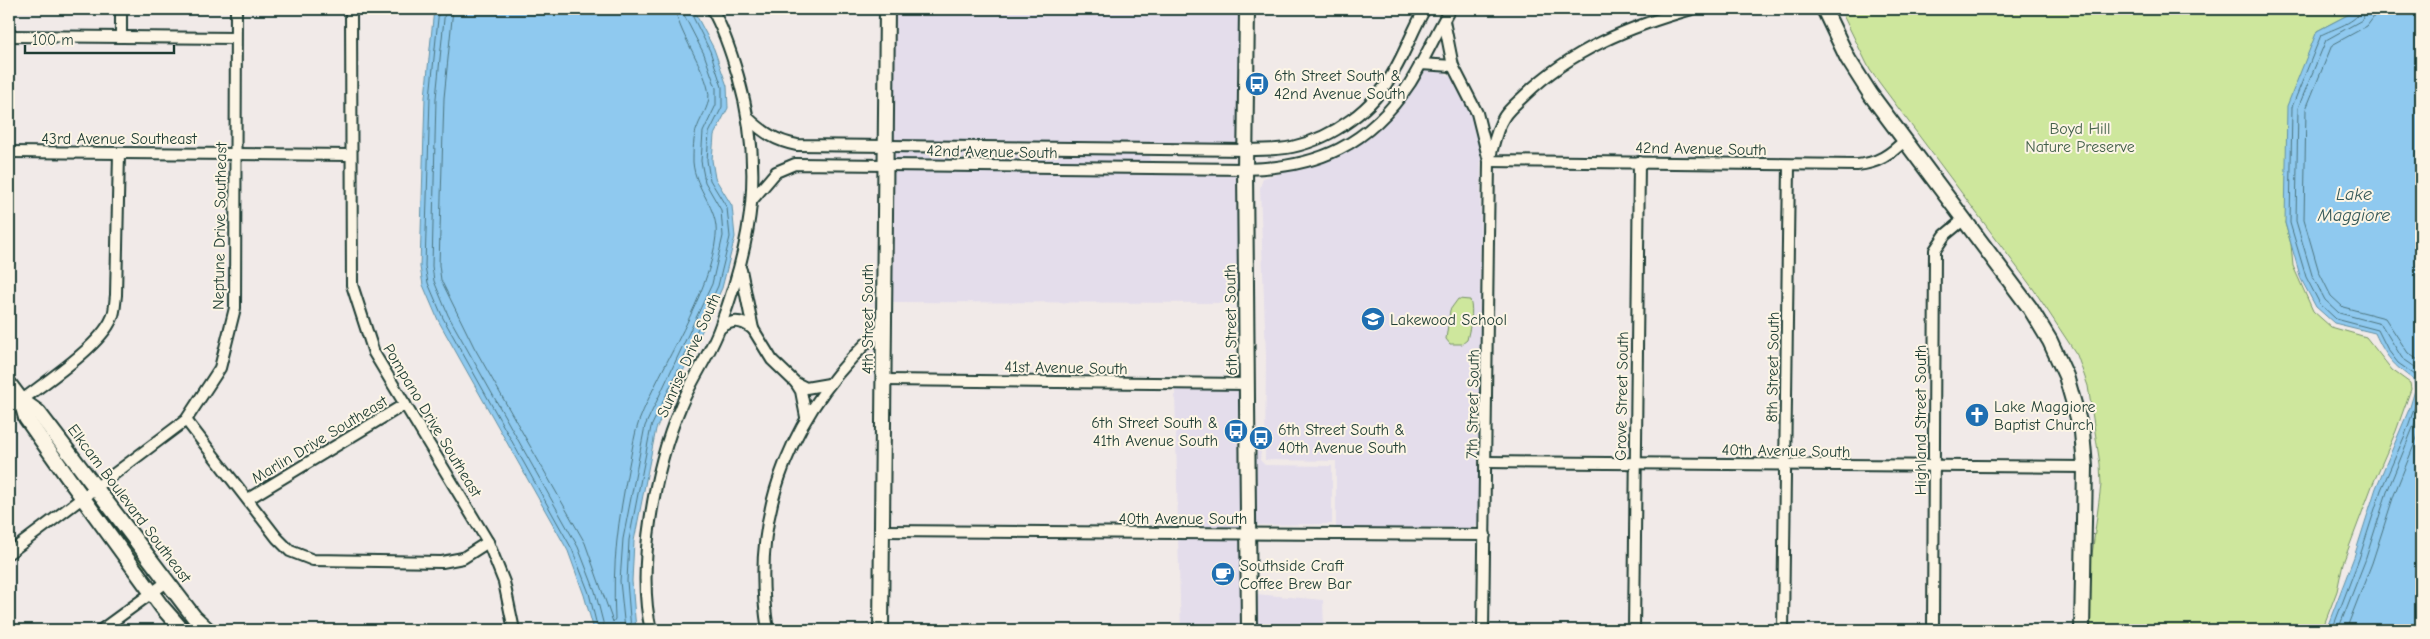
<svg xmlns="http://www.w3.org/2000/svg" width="2430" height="639" font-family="'Comic Neue',sans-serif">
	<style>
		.built { fill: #e4ddeb }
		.green { fill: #cee79d; stroke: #769268 }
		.water { fill: #8fc9ef; stroke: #6291a4 }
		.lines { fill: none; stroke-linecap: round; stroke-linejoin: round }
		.shore { stroke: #4c757f; stroke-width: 1 }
		.street-casing { stroke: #1f3d34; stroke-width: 14 }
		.secondary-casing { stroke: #1f3d34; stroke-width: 18 }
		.street { stroke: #fcf5e5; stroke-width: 10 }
		.secondary { stroke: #fcf5e5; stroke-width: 14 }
		.labels { text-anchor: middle; stroke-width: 4; stroke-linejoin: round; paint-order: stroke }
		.poi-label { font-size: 16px; fill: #1f3d34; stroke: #fcf5e5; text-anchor: start }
		.park-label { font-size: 16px; fill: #425f49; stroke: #fcf5e5 }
		.street-label { font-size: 16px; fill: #1f3d34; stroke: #fcf5e5 }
		.water-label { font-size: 18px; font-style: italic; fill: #355959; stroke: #fcf5e5 }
	</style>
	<rect width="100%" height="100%" fill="#f1eae8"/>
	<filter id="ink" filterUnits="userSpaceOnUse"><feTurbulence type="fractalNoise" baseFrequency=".02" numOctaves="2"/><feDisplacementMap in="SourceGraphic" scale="10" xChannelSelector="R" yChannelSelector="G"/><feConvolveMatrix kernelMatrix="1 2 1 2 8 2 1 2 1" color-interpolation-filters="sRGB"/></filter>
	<g filter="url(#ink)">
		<!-- built -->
		<g class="built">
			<path d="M 892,9 L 1242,9 L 1241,145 L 891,140 Z"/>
			<path d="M 1430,68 L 1439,68 L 1456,81 L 1467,99 L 1481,152 L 1478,525 L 1472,529 L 1336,529 L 1336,461 L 1265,460 L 1266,356 L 1260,188 L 1263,178 L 1326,161 L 1348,150 L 1374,132 L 1394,113 L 1420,74 Z"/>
			<path d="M 891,151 L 1150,155 L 1150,162 L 891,160 Z"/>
			<path d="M 891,171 L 1240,175 L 1242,303 L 889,302 Z"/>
			<path d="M 1175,389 L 1243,390 L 1245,528 L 1178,527 Z"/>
			<path d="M 1254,449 L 1261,450 L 1260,460 L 1265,465 L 1332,466 L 1332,524 L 1255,525 Z"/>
			<path d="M 1178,539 L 1245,539 L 1244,630 L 1181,630 Z"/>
			<path d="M 1255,594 L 1323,600 L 1324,630 L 1254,630 Z"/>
		</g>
		<!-- green -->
		<g class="green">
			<path d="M 1840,9 L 2359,9 L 2317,31 L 2285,223 L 2291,244 L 2293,266 L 2313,311 L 2331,327 L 2366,337 L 2392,370 L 2410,383 L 2411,389 L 2396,431 L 2372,486 L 2343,563 L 2337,591 L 2322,630 L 2089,630 L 2088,586 L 2101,485 L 2100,464 L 2088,386 L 2077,355 L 2034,290 L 1870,70 Z"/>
			<path d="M 1458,299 L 1470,300 C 1474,312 1470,327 1467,340 L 1462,344 L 1450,344 L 1446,339 L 1450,310 Z"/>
			<path d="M 104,508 L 148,566 L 147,567 L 138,568 L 102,514 L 102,509 Z"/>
		</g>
		<!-- water -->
		<g class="water">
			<path d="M 434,9 L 693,9 L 714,49 L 727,86 L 728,108 L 714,135 L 712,160 L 715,178 L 732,206 L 735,237 L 722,288 L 656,429 L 634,541 L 632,581 L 636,630 L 594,630 L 584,595 L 568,551 L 438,320 L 423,285 L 420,267 L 425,97 Z"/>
			<path d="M 2359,9 L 2421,9 L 2421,630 L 2326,630 L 2354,557 L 2376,488 L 2410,407 L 2415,390 L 2414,380 C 2393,365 2386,357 2375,333 L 2334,323 L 2316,307 L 2301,279 L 2285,223 L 2287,106 L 2317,31 Z"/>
		</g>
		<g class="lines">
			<!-- shore -->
			<g class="shore">
				<path d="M 439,9 L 430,97 L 425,266 L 428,283 L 443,318 L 572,549 L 589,593 L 598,630"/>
				<path d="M 445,9 L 436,98 L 432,266 L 434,281 L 448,315 L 578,547 L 595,591 L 605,630"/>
				<path d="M 453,9 L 444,98 L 439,265 L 441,280 L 474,347 L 585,543 L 613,622 L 615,619 C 612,562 618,522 629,465 C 632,451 634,435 639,421 C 661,364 710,296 716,236 C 719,208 695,190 693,162 C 693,152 693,137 697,128 C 702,114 712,104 708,89 C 703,65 676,28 676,9"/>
				<path d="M 2367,9 L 2362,20 L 2326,40 L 2298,108 L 2296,221 L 2312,275 L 2325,300 L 2339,313 L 2381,324 L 2402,358 L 2421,371"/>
				<path d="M 2375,9 L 2373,18 L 2367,26 L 2332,45 L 2306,109 L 2304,220 L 2319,272 L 2331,296 L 2343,307 L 2385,318 L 2408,353 L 2421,362"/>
				<path d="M 625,630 L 620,581 L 623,539 L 645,426 L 712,284 L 723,236 L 721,210 L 705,182 L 701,161 L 703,132 L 716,105 L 716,88 L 704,54 L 684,15 L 683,9"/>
				<path d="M 631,630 L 627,581 L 629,540 L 651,427 L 718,286 L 730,237 L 727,208 L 710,180 L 707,160 L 709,133 L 722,107 L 722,87 L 710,51 L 689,9"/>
				<path d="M 2332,630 L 2359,559 L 2381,490 L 2405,435 L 2420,392 L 2418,377 L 2398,363 L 2388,350 L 2378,330 L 2336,319 L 2320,304 L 2306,277 L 2290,223 L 2292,107 L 2321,35 C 2332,29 2359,22 2361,9"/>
				<path d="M 2338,630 L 2365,561 L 2387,492 L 2421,408"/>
				<path d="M 2346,630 L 2372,563 L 2394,495 L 2421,428"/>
			</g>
			<!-- street casing -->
			<g class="street-casing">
				<g id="street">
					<path d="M 351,9 L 352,285 L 374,353 L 488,542 L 504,582 L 514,630"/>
					<path d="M 1692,9 C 1631,26 1571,50 1525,95 C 1518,102 1509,109 1504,117 C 1496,129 1493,147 1489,161 L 1857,165 C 1878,163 1890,155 1905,140"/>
					<path d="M 1444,21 L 1453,66 L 1477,113 L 1489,161 L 1483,630"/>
					<path d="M 9,36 L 235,38"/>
					<path d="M 121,36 L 121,9"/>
					<path d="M 1420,64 L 1453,66"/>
					<path d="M 748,118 C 764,133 776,141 797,145 L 1246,150 C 1261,150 1277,150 1292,147 C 1333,138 1374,109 1394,71 C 1406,51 1413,29 1425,9"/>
					<path d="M 9,152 L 350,155"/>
					<path d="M 753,199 L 776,172 L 795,164 L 1245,169 C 1318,168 1369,145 1410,83 C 1425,59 1436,33 1450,9"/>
					<path d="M 741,270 L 753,329 L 772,360 L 796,383 L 806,388 L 829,384"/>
					<path d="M 720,328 C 732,320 740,319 753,329"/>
					<path d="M 884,380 L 1248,384"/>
					<path d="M 796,383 L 801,391 L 806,417"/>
					<path d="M 9,410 C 36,388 99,349 112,318 C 115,312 115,302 116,295 L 119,153"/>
					<path d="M 186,420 L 277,538 L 290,551 L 313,560 L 442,562 L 463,558 L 488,542"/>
					<path d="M 1486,462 L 2085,467"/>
					<path d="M 248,499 L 405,404"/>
					<path d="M 882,531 L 1485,535"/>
					<path d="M 9,553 L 186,420 L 220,368 L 235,308 L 236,9"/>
					<path d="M 101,630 L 168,581"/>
					<path d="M 651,630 C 636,569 655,466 680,408 C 691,380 710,355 720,327 C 753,239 764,167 738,76 C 731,52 724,30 712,9"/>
					<path d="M 768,630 C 748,511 794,405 884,327"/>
					<path d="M 1634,630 L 1639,162"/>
					<path d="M 1783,630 L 1789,165"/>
					<path d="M 1933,630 L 1935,250 L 1945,235 L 1963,220"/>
				</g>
			</g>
			<!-- secondary casing -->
			<g class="secondary-casing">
				<g id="secondary">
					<path d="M 1247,9 L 1245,169 L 1249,630"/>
					<path d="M 1824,9 L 1848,59 L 1871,95 L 2030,308 L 2050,341 L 2066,376 L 2082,432 L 2085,467 L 2082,630"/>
					<path d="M 9,384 L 21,400 L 38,412 L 194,617 L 208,630"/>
					<path d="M 21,400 L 26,418 L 69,479 L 162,607 L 182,630"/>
					<path d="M 881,630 L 887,9"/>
				</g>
			</g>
			<!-- street -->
			<use href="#street" class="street"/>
			<!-- secondary -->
			<use href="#secondary" class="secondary"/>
		</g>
	</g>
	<!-- icons -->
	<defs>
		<g id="bus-disc" transform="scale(1.25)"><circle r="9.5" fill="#1f6fb2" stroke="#fcf5e5"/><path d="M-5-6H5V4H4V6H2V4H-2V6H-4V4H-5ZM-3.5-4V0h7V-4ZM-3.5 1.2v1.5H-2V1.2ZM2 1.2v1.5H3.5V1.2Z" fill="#fff"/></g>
		<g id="school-disc" transform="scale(1.25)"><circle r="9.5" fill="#1f6fb2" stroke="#fcf5e5"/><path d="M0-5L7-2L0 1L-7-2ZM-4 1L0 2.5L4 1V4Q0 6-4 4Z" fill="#fff"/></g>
		<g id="church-disc" transform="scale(1.25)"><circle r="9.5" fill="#1f6fb2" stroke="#fcf5e5"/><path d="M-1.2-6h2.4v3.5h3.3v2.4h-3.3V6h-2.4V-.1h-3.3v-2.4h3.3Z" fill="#fff"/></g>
		<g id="cafe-disc" transform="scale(1.25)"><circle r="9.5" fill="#1f6fb2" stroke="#fcf5e5"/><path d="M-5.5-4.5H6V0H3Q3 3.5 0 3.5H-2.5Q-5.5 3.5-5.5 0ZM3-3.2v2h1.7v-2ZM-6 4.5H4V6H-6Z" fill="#fff"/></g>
	</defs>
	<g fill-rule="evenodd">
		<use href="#bus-disc" x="1257" y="84"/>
		<use href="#school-disc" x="1373" y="319"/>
		<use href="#church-disc" x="1977" y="415"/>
		<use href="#bus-disc" x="1236" y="431"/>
		<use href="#bus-disc" x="1261" y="438"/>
		<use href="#cafe-disc" x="1223" y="574"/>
	</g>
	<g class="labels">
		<!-- poi labels -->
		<g class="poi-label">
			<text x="1274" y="81">6th Street South &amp;<tspan x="1274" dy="18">42nd Avenue South</tspan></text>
			<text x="1390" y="325">Lakewood School</text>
			<text x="1994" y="412">Lake Maggiore<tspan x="1994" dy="18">Baptist Church</tspan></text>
			<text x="1218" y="428" text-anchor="end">6th Street South &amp;<tspan x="1218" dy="18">41th Avenue South</tspan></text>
			<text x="1278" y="435">6th Street South &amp;<tspan x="1278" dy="18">40th Avenue South</tspan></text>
			<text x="1240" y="571">Southside Craft<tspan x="1240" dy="18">Coffee Brew Bar</tspan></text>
		</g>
		<!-- park labels -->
		<g class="park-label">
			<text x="2080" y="134">Boyd Hill<tspan x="2080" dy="18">Nature Preserve</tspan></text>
		</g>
		<!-- street labels -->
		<g class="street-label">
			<text x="119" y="144">43rd Avenue Southeast</text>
			<text transform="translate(1701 148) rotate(1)" y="6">42nd Avenue South</text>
			<text transform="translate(992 151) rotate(1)" y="6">42nd Avenue South</text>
			<text transform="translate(219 226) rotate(-89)" y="6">Neptune Drive Southeast</text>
			<text transform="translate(867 319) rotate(-90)" y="6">4th Street South</text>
			<text transform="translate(1230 320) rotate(-91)" y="6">6th Street South</text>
			<text transform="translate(688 355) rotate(-66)" y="6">Sunrise Drive South</text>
			<text transform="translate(1066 367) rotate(1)" y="6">41st Avenue South</text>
			<text transform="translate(1772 367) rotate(-89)" y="6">8th Street South</text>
			<text transform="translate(1621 396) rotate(-89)" y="6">Grove Street South</text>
			<text transform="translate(1472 404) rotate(-89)" y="6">7th Street South</text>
			<text transform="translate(433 420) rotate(59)" y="6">Pompano Drive Southeast</text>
			<text transform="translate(1920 420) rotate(-90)" y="6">Highland Street South</text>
			<text transform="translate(319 439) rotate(-31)" y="6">Marlin Drive Southeast</text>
			<text transform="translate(1786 450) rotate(1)" y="6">40th Avenue South</text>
			<text transform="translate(130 503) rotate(53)" y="6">Elkcam Boulevard Southeast</text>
			<text x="1183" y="524">40th Avenue South</text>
		</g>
		<!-- water labels -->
		<g class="water-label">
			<text x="2354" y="200">Lake<tspan x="2354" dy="21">Maggiore</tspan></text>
		</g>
	</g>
	<!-- margin -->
	<rect width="2430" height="639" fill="none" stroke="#fcf5e5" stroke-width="30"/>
	<rect x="15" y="15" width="2400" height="609" fill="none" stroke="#1f3d34" stroke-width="2" filter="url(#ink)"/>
	<!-- scale -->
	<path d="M25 45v8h149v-8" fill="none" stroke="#1f3d34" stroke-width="2.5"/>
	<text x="32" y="45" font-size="15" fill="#1f3d34" stroke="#fcf5e5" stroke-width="4" paint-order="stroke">100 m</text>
</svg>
